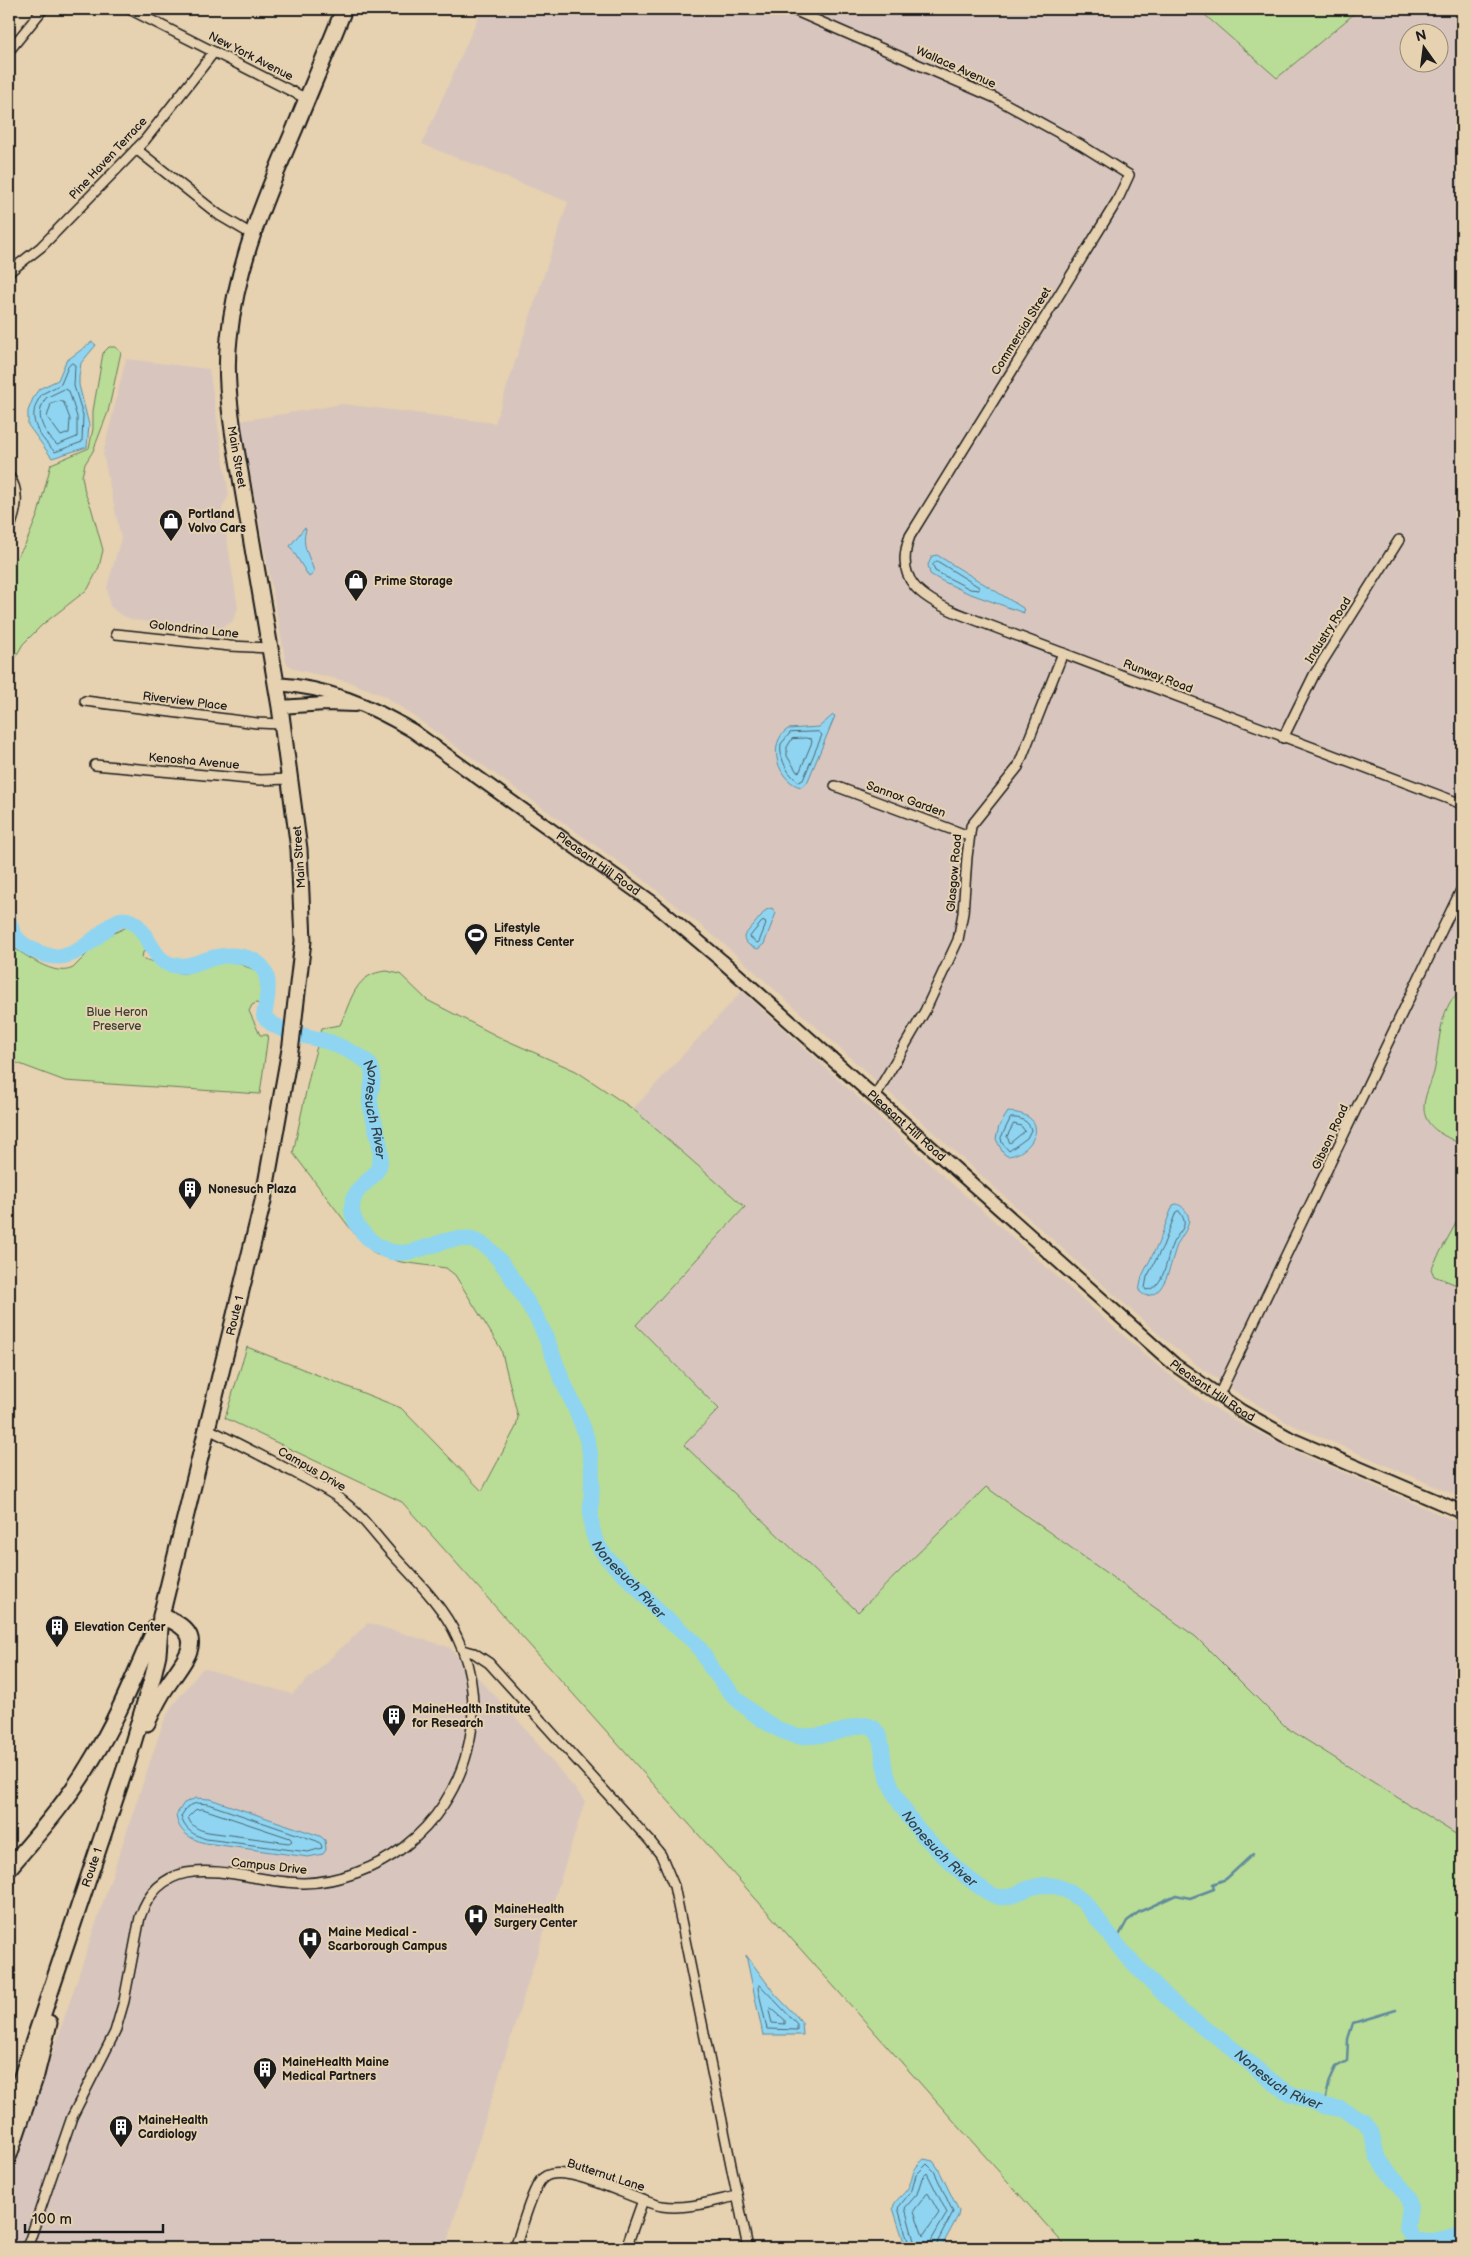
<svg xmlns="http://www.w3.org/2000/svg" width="1471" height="2257" font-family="'Balsamiq Sans',sans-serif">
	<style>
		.built { fill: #d8c6be; fill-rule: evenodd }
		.green { fill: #b9dc96; stroke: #6a7c59 }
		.water { fill: #8fd5f1; stroke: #618b9c }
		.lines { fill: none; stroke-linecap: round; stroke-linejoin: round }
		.shore { stroke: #4a6671; stroke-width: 1 }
		.stream { stroke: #618b9c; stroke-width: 2.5 }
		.river { stroke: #8fd5f1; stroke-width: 16 }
		.street-casing { stroke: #1c1c1c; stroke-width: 12 }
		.secondary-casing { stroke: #1c1c1c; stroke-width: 16 }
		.primary-casing { stroke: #1c1c1c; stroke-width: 19 }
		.street { stroke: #e6d1b0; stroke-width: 9 }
		.secondary { stroke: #e6d1b0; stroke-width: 12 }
		.primary { stroke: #e6d1b0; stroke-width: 15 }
		.labels { text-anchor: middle; stroke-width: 4; stroke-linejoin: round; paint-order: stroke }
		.street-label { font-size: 12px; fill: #1c1c1c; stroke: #e6d1b0 }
		.poi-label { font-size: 12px; font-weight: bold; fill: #1c1c1c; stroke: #e6d1b0; text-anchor: start }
		.park-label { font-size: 12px; fill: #3b4234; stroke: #e6d1b0 }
		.water-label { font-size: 14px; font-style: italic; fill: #334147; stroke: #e6d1b0 }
	</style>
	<rect width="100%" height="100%" fill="#e6d1b0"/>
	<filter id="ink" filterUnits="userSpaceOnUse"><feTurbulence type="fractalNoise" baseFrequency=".02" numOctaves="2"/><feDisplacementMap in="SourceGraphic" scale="10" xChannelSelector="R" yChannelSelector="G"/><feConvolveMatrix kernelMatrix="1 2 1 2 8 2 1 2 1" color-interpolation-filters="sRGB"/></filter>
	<g filter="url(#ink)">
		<!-- built -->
		<g class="built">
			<path d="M 482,9 L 1198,9 L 1277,78 L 1360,9 L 1453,9 L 1462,88 L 1462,1498 L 1288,1423 L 1244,1397 L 1202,1369 L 1165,1340 L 1073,1258 L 725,945 L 644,880 L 385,696 L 349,682 L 294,669 L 286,663 L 240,421 L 343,404 L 495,423 L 568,202 L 422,144 ZM 1408,32 L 1438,32 L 1438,62 L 1408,62 Z"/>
			<path d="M 126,359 L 209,369 L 229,495 L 222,508 L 238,608 L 232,622 L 222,627 L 215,629 L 133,620 L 119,614 L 110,606 L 107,587 L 121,538 L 103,454 Z"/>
			<path d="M 742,991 L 947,1179 L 1157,1365 L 1204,1401 L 1236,1421 L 1292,1450 L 1462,1524 L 1462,1838 L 1287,1728 L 1196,1637 L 987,1487 L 858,1612 L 684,1445 L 718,1408 L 636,1325 L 745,1207 L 633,1109 Z"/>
			<path d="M 368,1623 L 449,1647 L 518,1720 L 585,1801 L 445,2248 L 9,2248 L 9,2183 L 163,1723 L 172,1706 L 203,1668 L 292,1694 Z"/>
		</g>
		<!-- green -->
		<g class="green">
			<path d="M 1198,9 L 1360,9 L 1277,78 Z"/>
			<path d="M 109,347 L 115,347 L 121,352 L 108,412 L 93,451 L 85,464 L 82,476 L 85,493 L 91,507 L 103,550 L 99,567 L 88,589 L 42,625 L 23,644 L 9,668 L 9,570 L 26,543 L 38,514 L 51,464 L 89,448 L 93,429 L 93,411 L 103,353 Z"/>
			<path d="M 127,927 L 135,931 L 148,945 L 147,951 L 143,952 L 142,958 C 154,963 169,965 179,973 C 191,975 198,966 209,962 C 222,957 235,962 247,967 C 256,970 261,973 264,982 L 262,989 L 264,1003 L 262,1005 L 256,1003 L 252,1005 L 249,1011 L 260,1035 L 268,1035 L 260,1094 L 65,1081 L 9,1060 L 9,945 C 25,954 54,978 73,968 L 103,938 Z"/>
			<path d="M 387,971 L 400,974 L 427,1000 L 499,1037 L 576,1071 L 633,1109 L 745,1207 L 636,1325 L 719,1409 L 684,1445 L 858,1612 L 986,1487 L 1196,1637 L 1287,1728 L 1462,1838 L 1462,2248 L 1067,2248 L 402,1502 L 225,1418 L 247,1347 L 401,1408 L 482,1491 L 516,1427 L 518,1417 L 501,1349 L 455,1275 L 446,1268 L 401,1262 L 375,1254 L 356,1236 L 293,1153 L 311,1068 L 322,1028 L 340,1025 C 352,999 355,973 387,971 Z"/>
			<path d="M 1459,993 L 1462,993 L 1462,1145 C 1448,1137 1426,1130 1424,1110 C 1423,1098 1431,1083 1434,1072 C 1439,1051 1439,1005 1459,993 Z"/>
			<path d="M 1462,1212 L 1462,1287 L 1434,1276 L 1431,1269 Z"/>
		</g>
		<!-- water -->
		<g class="water">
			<path d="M 92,342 L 96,345 L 81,363 L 79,377 L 79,385 L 89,425 L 87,447 L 52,458 L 28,425 L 28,411 L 34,396 L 39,389 L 58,380 L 66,361 Z"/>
			<path d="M 304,528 L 306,529 C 301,546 309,555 314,571 L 313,574 L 309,577 L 290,546 Z"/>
			<path d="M 937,555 L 1023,608 L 1024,613 L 968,593 L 940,580 L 930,574 L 928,565 L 932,556 Z"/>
			<path d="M 833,715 L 835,716 L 807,783 L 801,787 C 778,782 766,743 788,729 L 819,727 Z"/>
			<path d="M 772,908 L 776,913 L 764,944 L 758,949 C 752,947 744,944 744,936 L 766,910 Z"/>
			<path d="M 1008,1112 C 1055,1114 1033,1155 1007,1156 L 1003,1153 L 996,1139 L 999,1126 Z"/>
			<path d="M 1176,1204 C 1180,1205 1182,1206 1185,1210 C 1196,1224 1180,1235 1176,1248 C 1171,1261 1165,1300 1144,1295 L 1139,1291 L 1142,1276 L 1158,1244 L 1173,1205 Z"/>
			<path d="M 196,1798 L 210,1799 L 320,1836 L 325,1840 L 326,1850 L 323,1854 L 308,1857 L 205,1843 C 190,1839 178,1832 176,1815 L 184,1803 Z"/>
			<path d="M 746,1955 L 775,1994 L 802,2022 L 803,2035 L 763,2035 Z"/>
			<path d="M 924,2159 L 933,2161 L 938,2168 L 959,2211 L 958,2216 L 941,2248 L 906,2248 L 893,2208 C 895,2199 903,2196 908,2188 C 915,2175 910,2171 924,2159 Z"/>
		</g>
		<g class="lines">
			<!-- shore -->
			<g class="shore">
				<path d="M 72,363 L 75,365 L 74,386 L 83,415 L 82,442 L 55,452 C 37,434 25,417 42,394 L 61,384 L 68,367 Z"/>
				<path d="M 65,389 L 69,391 L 77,417 L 77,437 L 57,445 C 44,432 33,416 46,398 Z"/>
				<path d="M 61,401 L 64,403 L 70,419 L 69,433 L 61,436 L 47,417 L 51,404 Z"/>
				<path d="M 937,561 L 979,587 L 979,590 L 970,589 L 935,571 L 933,565 Z"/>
				<path d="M 819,732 L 822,735 L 803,780 L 799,782 C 787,774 779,758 781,744 L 790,733 Z"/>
				<path d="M 806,738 L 811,739 L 812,742 L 800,771 L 797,772 L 787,756 L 787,747 L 792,739 Z"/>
				<path d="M 762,922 L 765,921 L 766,924 L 759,942 L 757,943 L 750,937 Z"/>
				<path d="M 1011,1118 C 1020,1117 1029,1121 1031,1130 L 1027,1138 L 1009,1151 L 1002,1143 L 1001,1138 Z"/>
				<path d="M 1014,1124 L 1021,1126 L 1025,1131 L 1010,1143 L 1007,1137 Z"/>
				<path d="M 1179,1211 C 1182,1215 1185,1220 1184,1225 C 1182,1232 1174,1238 1172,1245 C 1166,1259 1165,1288 1146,1290 L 1145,1288 L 1147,1277 L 1163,1246 L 1176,1212 Z"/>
				<path d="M 197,1803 L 208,1804 L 317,1841 L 321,1844 L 322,1848 L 308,1852 L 206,1839 C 194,1835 184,1830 181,1816 L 187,1807 Z"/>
				<path d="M 203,1809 L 290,1838 L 292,1841 L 289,1843 L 208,1832 C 199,1830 191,1827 188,1817 L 195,1810 Z"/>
				<path d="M 760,1985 L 797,2024 L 797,2030 L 767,2029 L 758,1988 Z"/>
				<path d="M 771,2008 L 785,2020 L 785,2024 L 772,2023 L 769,2011 Z"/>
				<path d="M 928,2193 L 939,2213 L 923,2236 L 914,2211 Z"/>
				<path d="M 910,2248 L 898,2208 L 912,2190 L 916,2175 L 927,2164 L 934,2171 L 953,2212 L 938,2241 L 936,2248"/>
				<path d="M 916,2248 L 905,2208 L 917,2194 L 922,2178 L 927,2173 L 947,2213 L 932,2239 L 930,2248"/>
			</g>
			<!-- stream -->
			<g class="stream">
				<path d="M 1115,1943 L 1127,1921 L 1139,1912 L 1176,1895 L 1190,1898 L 1214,1889 L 1213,1884 L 1226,1879 L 1253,1854"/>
				<path d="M 1324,2106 L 1330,2080 L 1336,2067 L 1347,2061 L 1348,2039 L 1353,2023 L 1396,2010"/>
			</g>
			<!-- river -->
			<path class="river" id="s1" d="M 9,921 C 12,935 18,942 31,949 C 64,967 81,950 105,930 C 110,926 115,921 121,920 C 146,917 149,958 169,964 C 188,970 200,960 217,957 C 227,955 237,955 247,958 C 275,966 268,994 264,1016 C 274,1032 310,1036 329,1042 C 338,1045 346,1050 355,1054 C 361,1057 368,1061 371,1067 C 376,1078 369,1092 370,1103 C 373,1123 385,1147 379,1167 C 375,1176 367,1181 360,1188 C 345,1206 353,1224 368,1238 C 408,1278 442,1222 482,1244 C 500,1254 519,1290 530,1307 C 547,1332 553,1359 565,1386 C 576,1410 588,1433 591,1460 C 595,1486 586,1515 595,1539 C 603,1558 618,1568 632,1582 C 643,1592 651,1604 661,1614 C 672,1624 684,1632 694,1642 C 701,1648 705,1658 710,1666 C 718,1677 727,1689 737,1699 C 750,1712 780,1734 798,1736 C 809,1737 824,1735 834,1733 C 845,1731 858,1723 869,1726 C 883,1730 882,1753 884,1764 C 891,1794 911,1824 932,1844 C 945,1858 981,1893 999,1897 C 1007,1898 1013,1895 1020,1892 C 1048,1879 1062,1885 1085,1903 L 1126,1956 L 1182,2012 L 1223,2041 L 1274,2083 L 1289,2093 L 1324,2106 L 1341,2109 L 1364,2121 L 1371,2131 L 1377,2156 L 1388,2172 L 1403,2189 L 1408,2198 L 1410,2207 L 1407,2228 L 1413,2239 L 1427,2242 L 1462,2235"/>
			<!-- street casing -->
			<g class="street-casing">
				<g id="street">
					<path d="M 129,9 L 307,99"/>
					<path d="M 791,9 L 995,98 L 1081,145 L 1129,175 L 1117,201 L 910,536 C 893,580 922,598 957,613 L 1462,804"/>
					<path d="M 9,51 L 43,9"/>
					<path d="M 136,149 L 219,215 L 253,235"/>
					<path d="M 9,272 L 41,247 L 145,140 L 214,52"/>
					<path d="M 9,476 C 21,493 16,512 9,530"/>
					<path d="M 116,634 L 230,646 L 270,648"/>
					<path d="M 85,701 L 257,723 L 282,724"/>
					<path d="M 1283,738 L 1314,675 L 1399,540"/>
					<path d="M 95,765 L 260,780 L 290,779"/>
					<path d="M 835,786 L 969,836"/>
					<path d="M 874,1098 L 925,1011 L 958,940 L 963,913 L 967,857 L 971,826 L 1018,767 L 1063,653"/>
					<path d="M 1218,1397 L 1462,888"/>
					<path d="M 463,1650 L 474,1653 L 489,1663 L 650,1841 L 661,1855 L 674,1886 L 748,2248"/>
					<path d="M 27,2248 L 72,2117 L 115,2032 L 124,2001 L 140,1917 C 166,1840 246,1884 304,1883 C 339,1882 377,1868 404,1847 C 467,1799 492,1709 457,1637 C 443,1606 416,1580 393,1555 C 376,1536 361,1514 340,1499 C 326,1489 310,1481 295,1473 C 265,1458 236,1442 206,1428"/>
					<path d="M 515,2248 C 520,2234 533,2185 543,2178 C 565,2160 635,2202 662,2206 C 686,2210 714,2201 737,2196"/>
					<path d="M 626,2248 L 643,2200"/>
				</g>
			</g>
			<!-- secondary casing -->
			<g class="secondary-casing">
				<g id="secondary">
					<path id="s2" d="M 276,684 C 327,687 370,705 413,731 L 653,903 L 722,961 L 1175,1365 L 1241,1411 L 1291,1439 L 1462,1512"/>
					<path d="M 280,707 L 325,704 L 355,705"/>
				</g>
			</g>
			<!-- primary casing -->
			<g class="primary-casing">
				<g id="primary">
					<path d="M 147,1723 C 153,1710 159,1697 167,1686 C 188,1655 210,1634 161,1616"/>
					<path d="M 9,1868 C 39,1833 70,1798 93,1758 C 119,1716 136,1671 156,1627"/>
					<path id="s3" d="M 9,2115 L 127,1763 L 153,1676 L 158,1654 L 161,1616 L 263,1201 L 291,1044 L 303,941 L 299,849 L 280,707 L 234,437 C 229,404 225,372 229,338 C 236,266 266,195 295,128 C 311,89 328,49 344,9"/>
					<path d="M 9,2155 L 36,2075 L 49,2023"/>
				</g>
			</g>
			<!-- street -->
			<use href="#street" class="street"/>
			<!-- secondary -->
			<use href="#secondary" class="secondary"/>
			<!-- primary -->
			<use href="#primary" class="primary"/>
		</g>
	</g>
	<!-- icons -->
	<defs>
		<g id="shop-pin" transform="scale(1.25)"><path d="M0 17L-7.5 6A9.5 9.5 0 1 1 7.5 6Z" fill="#1c1c1c" stroke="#e6d1b0"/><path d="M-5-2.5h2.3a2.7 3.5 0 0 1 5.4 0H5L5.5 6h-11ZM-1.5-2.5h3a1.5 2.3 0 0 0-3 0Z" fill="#fff"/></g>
		<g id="stadium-pin" transform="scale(1.25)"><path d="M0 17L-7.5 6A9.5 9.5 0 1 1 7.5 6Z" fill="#1c1c1c" stroke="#e6d1b0"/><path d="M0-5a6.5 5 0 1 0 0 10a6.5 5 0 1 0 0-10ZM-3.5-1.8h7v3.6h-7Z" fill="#fff"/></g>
		<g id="building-pin" transform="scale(1.25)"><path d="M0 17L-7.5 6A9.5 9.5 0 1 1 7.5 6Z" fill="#1c1c1c" stroke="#e6d1b0"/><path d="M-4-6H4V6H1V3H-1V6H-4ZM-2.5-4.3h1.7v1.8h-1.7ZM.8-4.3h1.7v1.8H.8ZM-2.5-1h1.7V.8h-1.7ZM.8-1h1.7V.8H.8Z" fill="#fff"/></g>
		<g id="hospital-pin" transform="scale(1.25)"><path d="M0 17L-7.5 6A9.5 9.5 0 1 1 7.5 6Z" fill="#1c1c1c" stroke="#e6d1b0"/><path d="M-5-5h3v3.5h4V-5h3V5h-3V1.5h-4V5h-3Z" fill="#fff"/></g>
	</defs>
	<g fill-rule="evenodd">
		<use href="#shop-pin" x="171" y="521"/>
		<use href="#shop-pin" x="356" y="581"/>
		<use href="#stadium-pin" x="476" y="935"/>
		<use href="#building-pin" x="190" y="1189"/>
		<use href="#building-pin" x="57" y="1627"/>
		<use href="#building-pin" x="394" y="1716"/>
		<use href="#hospital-pin" x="476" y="1916"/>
		<use href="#hospital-pin" x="310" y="1939"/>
		<use href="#building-pin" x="265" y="2069"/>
		<use href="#building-pin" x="121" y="2127"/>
	</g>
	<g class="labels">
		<!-- street labels -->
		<g class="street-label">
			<text transform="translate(251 56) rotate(27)" y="4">New York Avenue</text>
			<text transform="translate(956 67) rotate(24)" y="4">Wallace Avenue</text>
			<text transform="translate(108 158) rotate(-47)" y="4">Pine Haven Terrace</text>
			<text transform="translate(1021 331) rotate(-58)" y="4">Commercial Street</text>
			<text transform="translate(237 457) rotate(80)" y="4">Main Street</text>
			<text transform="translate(194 629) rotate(6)" y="4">Golondrina Lane</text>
			<text transform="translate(1328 630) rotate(-58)" y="4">Industry Road</text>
			<text transform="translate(1158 676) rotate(21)" y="4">Runway Road</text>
			<text transform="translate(185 701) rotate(7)" y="4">Riverview Place</text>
			<text transform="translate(194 761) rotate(5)" y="4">Kenosha Avenue</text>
			<text transform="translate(906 799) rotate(20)" y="4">Sannox Garden</text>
			<text transform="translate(299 857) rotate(-94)" y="4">Main Street</text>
			<text dy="4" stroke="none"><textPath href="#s2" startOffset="374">Pleasant Hill Road</textPath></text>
			<text transform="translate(954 873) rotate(-85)" y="4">Glasgow Road</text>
			<text dy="4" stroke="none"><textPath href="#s2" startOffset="779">Pleasant Hill Road</textPath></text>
			<text transform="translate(1330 1137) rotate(-65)" y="4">Gibson Road</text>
			<text dy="4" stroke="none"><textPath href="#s3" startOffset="832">Route 1</textPath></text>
			<text dy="4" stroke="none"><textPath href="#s2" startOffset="1184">Pleasant Hill Road</textPath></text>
			<text transform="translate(312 1469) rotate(30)" y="4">Campus Drive</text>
			<text transform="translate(269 1866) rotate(6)" y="4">Campus Drive</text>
			<text dy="4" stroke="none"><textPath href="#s3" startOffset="261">Route 1</textPath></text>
			<text transform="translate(606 2175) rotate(18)" y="4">Butternut Lane</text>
		</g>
		<!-- poi labels -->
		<g class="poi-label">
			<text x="188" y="518">Portland<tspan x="188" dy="14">Volvo Cars</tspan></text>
			<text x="374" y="585">Prime Storage</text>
			<text x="494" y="932">Lifestyle<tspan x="494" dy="14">Fitness Center</tspan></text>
			<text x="208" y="1193">Nonesuch Plaza</text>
			<text x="74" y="1631">Elevation Center</text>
			<text x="412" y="1713">MaineHealth Institute<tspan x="412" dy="14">for Research</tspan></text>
			<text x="494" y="1913">MaineHealth<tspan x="494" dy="14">Surgery Center</tspan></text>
			<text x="328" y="1936">Maine Medical -<tspan x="328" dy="14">Scarborough Campus</tspan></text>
			<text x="282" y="2066">MaineHealth Maine<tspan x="282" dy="14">Medical Partners</tspan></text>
			<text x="138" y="2124">MaineHealth<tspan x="138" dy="14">Cardiology</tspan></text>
		</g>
		<!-- park labels -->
		<g class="park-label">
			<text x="117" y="1016">Blue Heron<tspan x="117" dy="14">Preserve</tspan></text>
		</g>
		<!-- water labels -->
		<g class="water-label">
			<text dy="5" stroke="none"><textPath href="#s1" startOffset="519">Nonesuch River</textPath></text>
			<text dy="5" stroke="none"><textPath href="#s1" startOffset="1162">Nonesuch River</textPath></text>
			<text dy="5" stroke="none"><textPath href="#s1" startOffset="1615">Nonesuch River</textPath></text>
			<text dy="5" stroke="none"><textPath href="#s1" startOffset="2050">Nonesuch River</textPath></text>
		</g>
	</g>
	<!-- margin -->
	<rect width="1471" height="2257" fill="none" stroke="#e6d1b0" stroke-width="30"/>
	<rect x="15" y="15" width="1441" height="2227" fill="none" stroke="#1c1c1c" stroke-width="2" filter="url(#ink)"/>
	<!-- north arrow -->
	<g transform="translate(1424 48) rotate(346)"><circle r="24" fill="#e6d1b0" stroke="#958975"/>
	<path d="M0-4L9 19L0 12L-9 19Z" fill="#1c1c1c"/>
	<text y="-8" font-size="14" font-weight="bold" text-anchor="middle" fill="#1c1c1c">N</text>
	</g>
	<!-- scale -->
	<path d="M25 2224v8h138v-8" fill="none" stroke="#1c1c1c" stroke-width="2.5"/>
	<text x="32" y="2224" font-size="15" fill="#1c1c1c" stroke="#e6d1b0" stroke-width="4" paint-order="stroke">100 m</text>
</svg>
